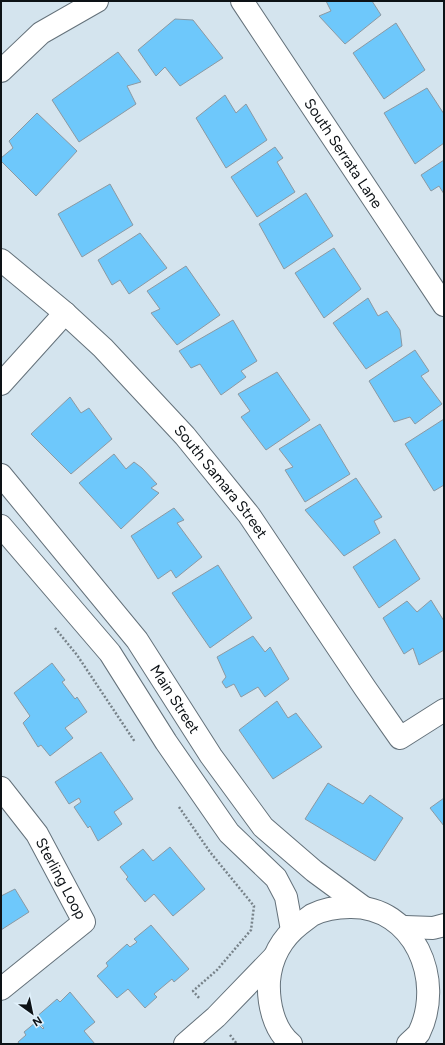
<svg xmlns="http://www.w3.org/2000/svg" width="445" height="1045" font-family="Figtree,sans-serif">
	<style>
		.building { fill: #6ec8fb; stroke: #8b99a3 }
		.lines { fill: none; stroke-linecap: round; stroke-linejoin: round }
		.street-casing { stroke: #64717a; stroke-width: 24 }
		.secondary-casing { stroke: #64717a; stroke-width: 24 }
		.path { stroke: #778289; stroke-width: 2.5; stroke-dasharray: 2 2; stroke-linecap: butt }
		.street { stroke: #fff; stroke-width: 22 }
		.secondary { stroke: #fff; stroke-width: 22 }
		.labels { text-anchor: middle; stroke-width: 3; stroke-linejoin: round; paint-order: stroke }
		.street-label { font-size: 15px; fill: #0d1216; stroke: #e1f1fb }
	</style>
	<rect width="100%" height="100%" fill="#d4e4ee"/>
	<!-- building -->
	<g class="building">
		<path d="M 326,1 L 372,1 L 381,15 L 345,44 L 319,16 L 331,11 Z"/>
		<path d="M 175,19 L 193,20 L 223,58 L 180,86 L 165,67 L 156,76 L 138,50 Z"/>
		<path d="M 396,23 L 425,70 L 384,99 L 353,53 Z"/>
		<path d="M 118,52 L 141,82 L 127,86 L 136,104 L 79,142 L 52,100 Z"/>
		<path d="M 427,88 L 444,114 L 444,143 L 415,164 L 384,113 Z"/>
		<path d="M 225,95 L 236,113 L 246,104 L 267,140 L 226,168 L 196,118 Z"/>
		<path d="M 37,113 L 77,151 L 36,196 L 1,161 L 1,158 L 13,148 L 9,141 Z"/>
		<path d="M 275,147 L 283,158 L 277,162 L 295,192 L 257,217 L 231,177 Z"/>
		<path d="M 444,160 L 444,194 L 439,186 L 431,191 L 421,175 Z"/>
		<path d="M 110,184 L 133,225 L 82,257 L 58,214 Z"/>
		<path d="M 306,193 L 333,236 L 284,269 L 259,224 Z"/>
		<path d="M 140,233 L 167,268 L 129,294 L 120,280 L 112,285 L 98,260 Z"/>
		<path d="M 334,248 L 361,289 L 324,318 L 295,273 Z"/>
		<path d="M 186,266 L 220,315 L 177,345 L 151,313 L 160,309 L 147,291 Z"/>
		<path d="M 368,298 L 378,316 L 387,311 L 400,330 L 402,346 L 366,369 L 333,323 Z"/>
		<path d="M 233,320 L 257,361 L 241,371 L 246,377 L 221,395 L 200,364 L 191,368 L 179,351 Z"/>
		<path d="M 415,350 L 429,371 L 421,376 L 442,404 L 415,424 L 410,417 L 394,422 L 369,381 Z"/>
		<path d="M 277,372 L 310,420 L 266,450 L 241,417 L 250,411 L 238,394 Z"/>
		<path d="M 70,397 L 81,413 L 89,408 L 112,439 L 71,474 L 31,434 Z"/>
		<path d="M 444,419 L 444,485 L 434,491 L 405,444 Z"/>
		<path d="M 320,424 L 350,474 L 305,502 L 285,470 L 293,467 L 279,449 Z"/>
		<path d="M 114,454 L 126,469 L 134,462 L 142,468 L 157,484 L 151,488 L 159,493 L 121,529 L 79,483 Z"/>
		<path d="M 356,478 L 382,517 L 374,521 L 380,533 L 344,556 L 305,510 Z"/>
		<path d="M 174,508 L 184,520 L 177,523 L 202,557 L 176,578 L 171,570 L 158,579 L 131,536 Z"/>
		<path d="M 395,539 L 420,579 L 379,608 L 353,567 Z"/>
		<path d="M 218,565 L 252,618 L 210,648 L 172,593 Z"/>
		<path d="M 431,600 L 444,621 L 444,650 L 419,665 L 413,648 L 404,654 L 383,618 L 407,601 L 417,612 Z"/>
		<path d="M 253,636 L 265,652 L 270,647 L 289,679 L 265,697 L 258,687 L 241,697 L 234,684 L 226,688 L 222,682 L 226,677 L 217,657 Z"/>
		<path d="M 52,663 L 65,680 L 62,682 L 75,699 L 77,697 L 87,712 L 65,728 L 73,738 L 50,756 L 41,745 L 38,747 L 23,723 L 30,716 L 14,693 Z"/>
		<path d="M 277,701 L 288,718 L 296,713 L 322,747 L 273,779 L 239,730 Z"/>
		<path d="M 101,752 L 133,799 L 114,812 L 122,824 L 98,841 L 90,826 L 88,828 L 74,807 L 81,802 L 79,798 L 69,804 L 55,782 Z"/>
		<path d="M 328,783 L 363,804 L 370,795 L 403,818 L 375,861 L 305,819 Z"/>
		<path d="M 444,798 L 444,826 L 430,808 Z"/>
		<path d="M 170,847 L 205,889 L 173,916 L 154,894 L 145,902 L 126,879 L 128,877 L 120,867 L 143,849 L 153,861 Z"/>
		<path d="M 15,889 L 29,912 L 1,930 L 1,896 Z"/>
		<path d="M 151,925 L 189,969 L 174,982 L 172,979 L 154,994 L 157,997 L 145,1008 L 128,989 L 117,998 L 97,976 L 108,966 L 106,963 L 127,944 L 130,947 L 137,942 L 134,939 Z"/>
		<path d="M 70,992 L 95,1022 L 84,1031 L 95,1044 L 19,1044 L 18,1042 L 26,1035 L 24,1032 L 36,1022 L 43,1029 L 44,1028 L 35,1018 L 57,999 L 60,1002 Z"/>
	</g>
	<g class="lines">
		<!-- street casing -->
		<g class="street-casing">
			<g id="street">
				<path id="s1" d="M 242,1 L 444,305"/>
				<path d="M 1,71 L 41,33 L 97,1"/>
				<path id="s2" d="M 1,260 L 65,313 L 103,348 L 185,436 L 249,515 L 365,688 L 400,738 L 444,710"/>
				<path d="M 1,384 L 65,313"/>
				<path id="s3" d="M 1,788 L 37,834 L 84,922 L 1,989"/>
			</g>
		</g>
		<!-- secondary casing -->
		<g class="secondary-casing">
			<g id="secondary">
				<path id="s4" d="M 1,475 L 137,640 L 211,756 L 263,827 L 314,871 L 363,907"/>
				<path d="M 1,526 L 110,653 L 166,742 L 229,833 L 276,878 L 286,897 L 292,930"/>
				<path d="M 405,927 L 433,928 L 444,925"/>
				<path d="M 185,1044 L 216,1017 L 274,957"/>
				<path d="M 291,1044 C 273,1029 268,1002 269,981 C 271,958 282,938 300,924 C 304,921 308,918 312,915 C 324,909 338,907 350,907 C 414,906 445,980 419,1033 C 416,1037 412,1040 408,1044"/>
			</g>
		</g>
		<!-- path -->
		<g class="path">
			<path d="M 55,628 L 77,655 L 135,742"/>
			<path d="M 179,807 L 210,852 L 254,906 L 251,930 L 217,970 L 193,991 L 200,999"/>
			<path d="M 230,1035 L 237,1044"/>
		</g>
		<!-- street -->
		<use href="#street" class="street"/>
		<!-- secondary -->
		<use href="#secondary" class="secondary"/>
	</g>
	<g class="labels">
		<!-- street labels -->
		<g class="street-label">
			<text dy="5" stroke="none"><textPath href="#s1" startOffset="183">South Serrata Lane</textPath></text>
			<text dy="5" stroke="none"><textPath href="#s2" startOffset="313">South Samara Street</textPath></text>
			<text dy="5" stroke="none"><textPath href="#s4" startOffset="284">Main Street</textPath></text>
			<text dy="5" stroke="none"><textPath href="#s3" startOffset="109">Sterling Loop</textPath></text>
		</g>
	</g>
	<!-- border -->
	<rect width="445" height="1045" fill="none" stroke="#0d1216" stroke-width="4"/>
	<!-- north arrow -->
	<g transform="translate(32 1013) rotate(147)" stroke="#e1f1fb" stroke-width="3" paint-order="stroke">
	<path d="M0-3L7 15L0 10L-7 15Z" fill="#0d1216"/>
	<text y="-6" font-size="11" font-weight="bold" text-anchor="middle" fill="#0d1216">N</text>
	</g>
</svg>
